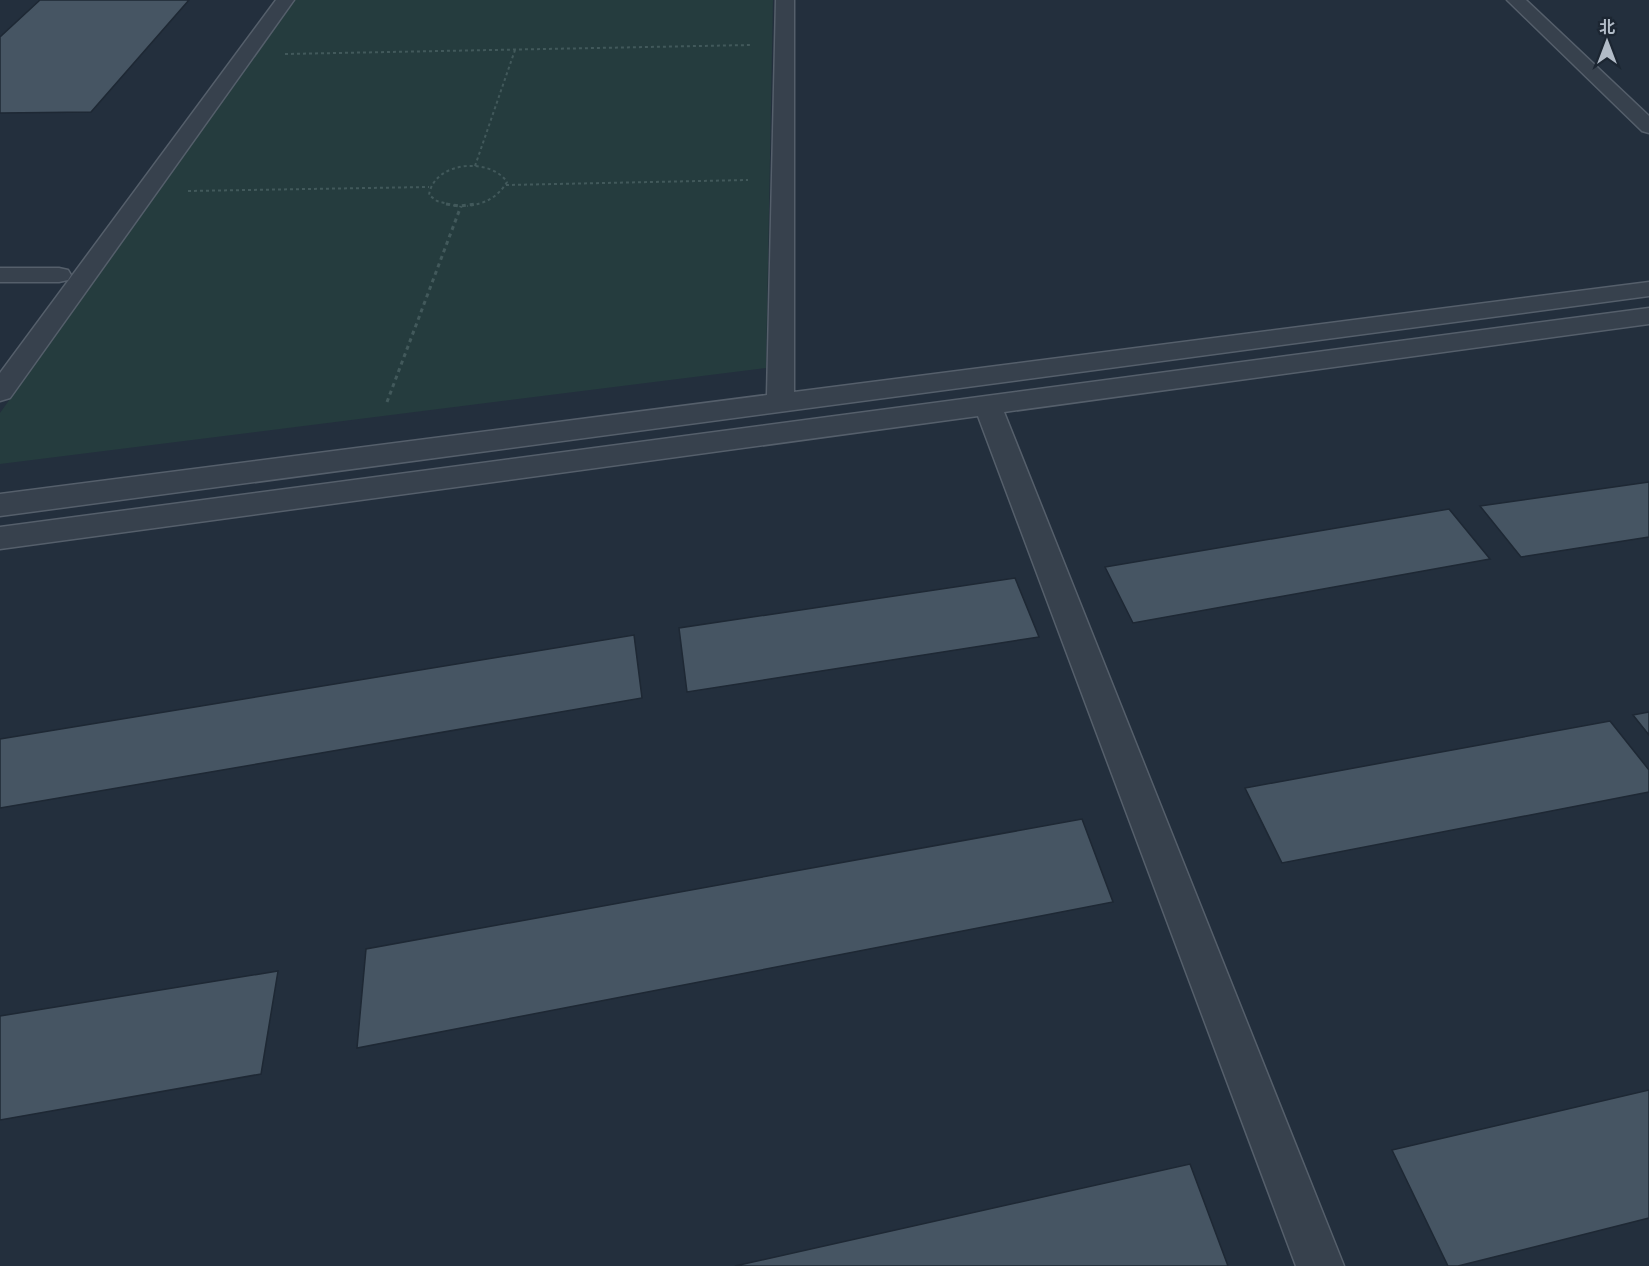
<svg xmlns="http://www.w3.org/2000/svg" width="1649" height="1266" font-family="'Public Sans','Noto Sans SC',sans-serif">
	<style>
		.green { fill: #253c3e }
		.building { fill: #465563; stroke: #1e2834; stroke-width: 1.5 }
		.lines { fill: none; stroke-linecap: round; stroke-linejoin: round }
		.minor-casing { stroke: #555f6b; stroke-width: 3 }
		.path-far1 { stroke: #42595b; stroke-width: 2; stroke-dasharray: 3 3; stroke-linecap: butt }
		.path { stroke: #42595b; stroke-width: 3; stroke-dasharray: 4 4; stroke-linecap: butt }
		.minor { fill: #37414d; fill-rule: evenodd }
	</style>
	<rect width="100%" height="100%" fill="#232f3d"/>
	<!-- green -->
	<path class="green" d="M 295,0 L 773,0 L 766,368 L 0,464 L 0,413 Z"/>
	<!-- building -->
	<g class="building">
		<path d="M 40,0 L 189,0 L 91,112 L 0,113 L 0,37 Z"/>
		<path d="M 1649,482 L 1649,537 L 1521,557 L 1480,506 Z"/>
		<path d="M 1449,509 L 1490,559 L 1133,623 L 1105,567 Z"/>
		<path d="M 1015,578 L 1039,637 L 687,692 L 679,628 Z"/>
		<path d="M 634,635 L 642,698 L 0,808 L 0,739 Z"/>
		<path d="M 1649,712 L 1649,735 L 1633,715 Z"/>
		<path d="M 1610,721 L 1649,770 L 1649,792 L 1282,863 L 1245,788 Z"/>
		<path d="M 1082,819 L 1113,902 L 357,1048 L 366,949 Z"/>
		<path d="M 278,971 L 261,1074 L 0,1120 L 0,1016 Z"/>
		<path d="M 1649,1090 L 1649,1218 L 1458,1266 L 1448,1266 L 1392,1150 Z"/>
		<path d="M 1190,1164 L 1228,1266 L 735,1266 Z"/>
	</g>
	<g class="lines">
		<!-- minor casing -->
		<g class="minor-casing">
			<g id="minor">
				<path d="M 276,0 L 294,0 L 10,398 L 0,401 L 0,373 Z"/>
				<path d="M 776,0 L 794,0 L 794,392 L 1649,282 L 1649,296 L 0,516 L 0,494 L 767,395 Z"/>
				<path d="M 1507,0 L 1526,0 L 1649,116 L 1649,133 L 1642,131 Z"/>
				<path d="M 0,268 L 59,268 L 68,270 L 71,275 L 68,280 L 59,282 L 0,282 Z"/>
				<path d="M 1649,308 L 1649,324 L 1004,412 L 1344,1266 L 1296,1266 L 978,416 L 0,549 L 0,527 Z"/>
			</g>
		</g>
		<!-- path-far1 -->
		<g class="path-far1">
			<path d="M 285,54 L 751,45"/>
			<path d="M 475,166 L 515,50"/>
			<path d="M 506,185 L 748,180"/>
			<path d="M 188,191 L 429,187"/>
			<path d="M 456,206 L 437,201 L 429,195 C 434,161 490,157 507,182 C 498,197 485,204 467,206"/>
		</g>
		<!-- path -->
		<g class="path">
			<path d="M 446,204 L 459,206 L 476,204"/>
			<path d="M 387,402 L 461,206"/>
		</g>
		<!-- minor -->
		<use href="#minor" class="minor"/>
	</g>
	<!-- north arrow -->
	<g transform="translate(1607 42)" stroke="#1c2632" stroke-width="4.5" paint-order="stroke">
	<path d="M0-4.5L10 22L0 15L-10 22Z" fill="#b2bcc8"/>
	<text y="-9" font-size="16" font-weight="bold" text-anchor="middle" fill="#b2bcc8">北</text>
	</g>
</svg>
